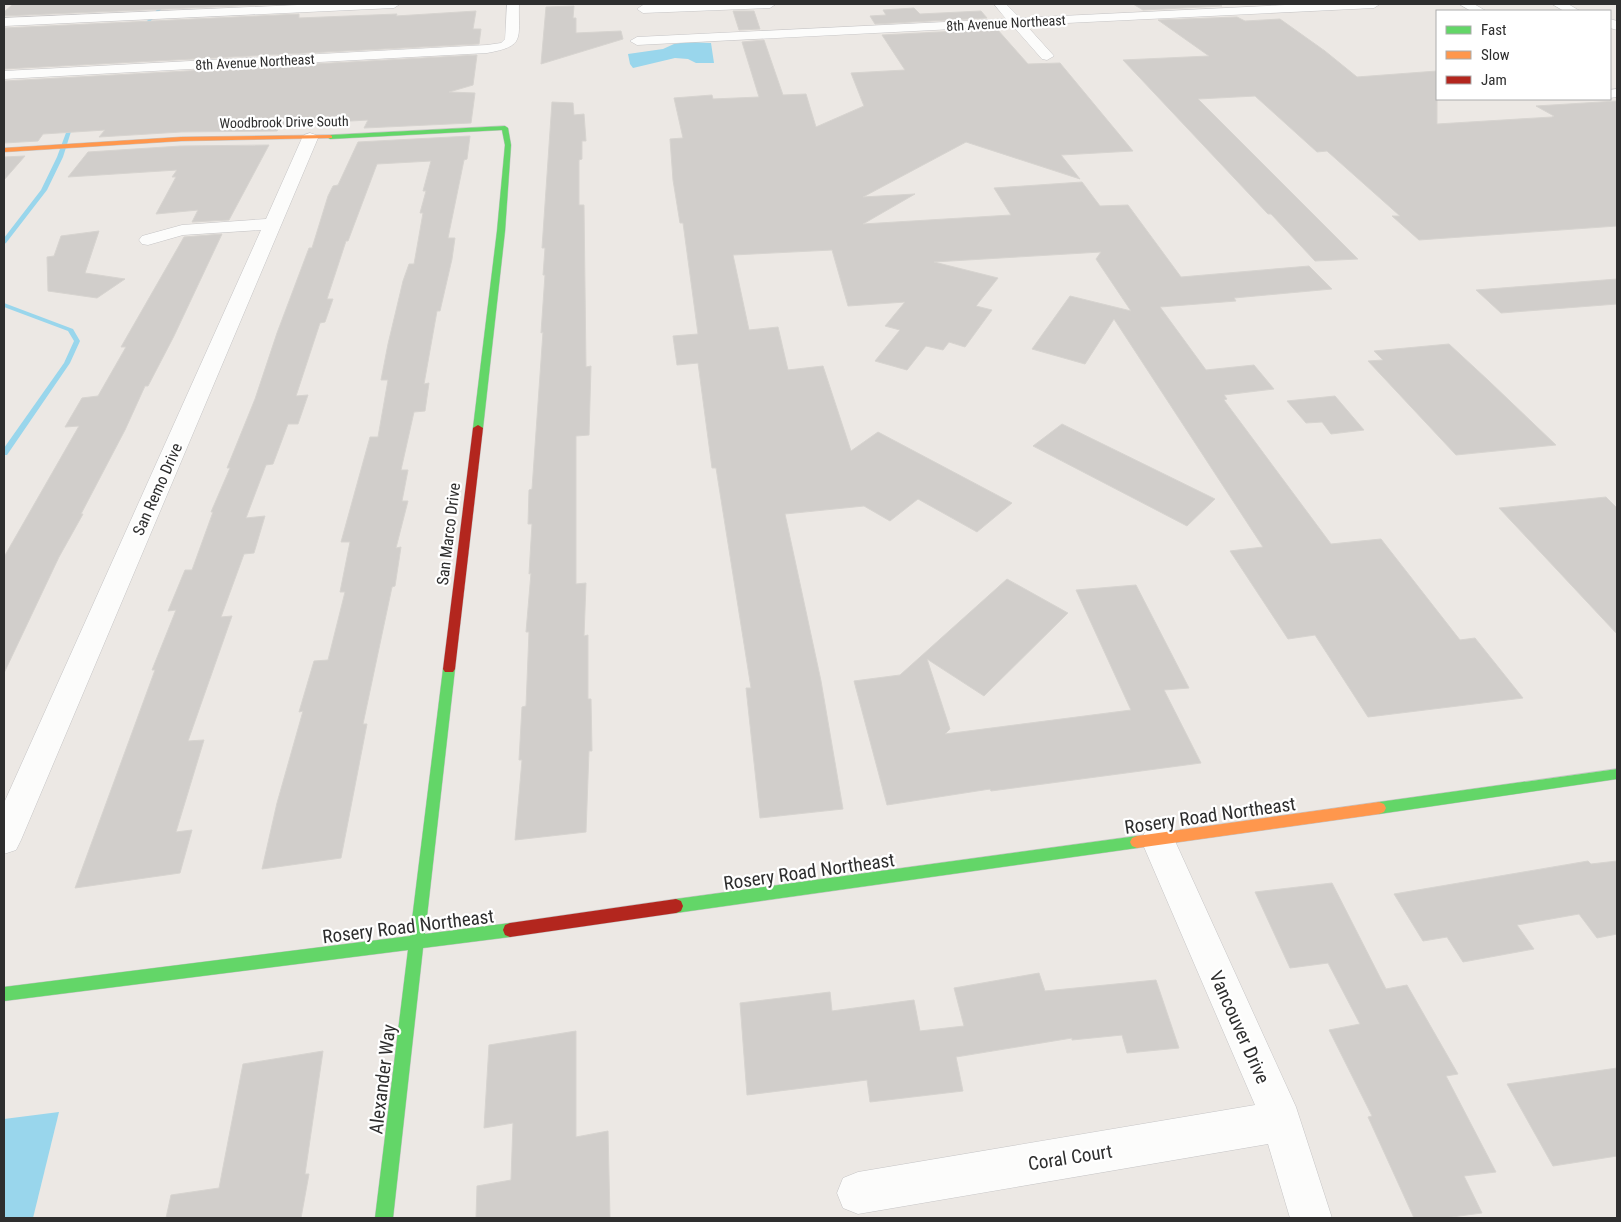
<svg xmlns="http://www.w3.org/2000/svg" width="1621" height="1222" font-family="'Roboto Condensed',sans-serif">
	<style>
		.water { fill: #99d6ec }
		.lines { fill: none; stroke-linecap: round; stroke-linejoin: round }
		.stream { fill: #99d6ec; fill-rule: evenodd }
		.building { fill: #d1cecb; stroke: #d7d4d0 }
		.street-casing { stroke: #c5c4c5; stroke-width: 1 }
		.fast-casing { stroke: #c5c4c5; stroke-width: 1 }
		.slow-casing { stroke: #c5c4c5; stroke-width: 1 }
		.jam-casing { stroke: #c5c4c5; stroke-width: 1 }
		.street { fill: #fcfcfb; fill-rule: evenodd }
		.fast { fill: #63d668; fill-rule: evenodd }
		.slow { fill: #ff974d; fill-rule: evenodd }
		.jam { fill: #b3261e; fill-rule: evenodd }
		.labels { text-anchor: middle; stroke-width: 4.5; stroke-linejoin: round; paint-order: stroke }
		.far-street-label { font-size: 14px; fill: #2e2e2e; stroke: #fff }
		.street-label { font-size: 16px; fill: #2e2e2e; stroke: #fff }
		.near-street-label { font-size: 19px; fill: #2e2e2e; stroke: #fff }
	</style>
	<rect width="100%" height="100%" fill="#ece8e4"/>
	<!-- water -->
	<g class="water">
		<path d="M 687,42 L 711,43 L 714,63 L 696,63 L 688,59 L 675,58 L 633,68 L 630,64 L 628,54 L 663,49 L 674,44 Z"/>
		<path d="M 59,1112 L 33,1218 L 4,1218 L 4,1119 Z"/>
	</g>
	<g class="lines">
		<!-- stream -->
		<g class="stream">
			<path d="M 162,4 L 166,4 L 142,31 L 140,31 L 140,29 Z"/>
			<path d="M 72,121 L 74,122 L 63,157 L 47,190 L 6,243 L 4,244 L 4,238 L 41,190 L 57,157 L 70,122 Z"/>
			<path d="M 4,303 L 73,329 L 80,341 L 70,363 L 7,455 L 4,455 L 4,448 L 64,363 L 74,341 L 68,331 L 4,307 Z"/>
		</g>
	</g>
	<!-- building -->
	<g class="building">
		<path d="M 13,4 L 283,4 L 4,16 L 4,12 Z"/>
		<path d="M 1133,4 L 1218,4 L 1222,6 L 1143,10 Z"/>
		<path d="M 574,6 L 573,18 L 576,18 L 576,33 L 621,31 L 623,39 L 541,64 L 546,7 Z"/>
		<path d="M 914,8 L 920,14 L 981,11 L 987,18 L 875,24 L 870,16 L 886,15 L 883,10 Z"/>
		<path d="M 476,11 L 473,29 L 481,29 L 479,44 L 4,69 L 4,28 L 299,14 L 299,18 L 397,14 L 396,16 Z"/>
		<path d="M 733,11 L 754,11 L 760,29 L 739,30 Z"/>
		<path d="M 1237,17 L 1245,21 L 1280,19 L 1325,51 L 1357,77 L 1437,71 L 1437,124 L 1552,117 L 1554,116 L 1536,106 L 1617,101 L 1617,226 L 1419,240 L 1392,216 L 1400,216 L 1327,151 L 1317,152 L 1255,96 L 1198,99 L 1358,259 L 1315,261 L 1271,214 L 1268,214 L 1123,60 L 1209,56 L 1158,20 Z"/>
		<path d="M 997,29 L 1028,64 L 1060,63 L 1133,151 L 1061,155 L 1080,179 L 966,142 L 863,197 L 915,194 L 863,224 L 1011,215 L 994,188 L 1082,182 L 1100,206 L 1128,205 L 1181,277 L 1309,266 L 1332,289 L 1234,298 L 1236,301 L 1160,307 L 1206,370 L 1254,365 L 1274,389 L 1224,395 L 1227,399 L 1224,400 L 1331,544 L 1381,539 L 1460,640 L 1475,638 L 1523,698 L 1368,717 L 1315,635 L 1288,639 L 1230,551 L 1263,547 L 1114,319 L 1085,364 L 1032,349 L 1070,296 L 1131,311 L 1096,259 L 1101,252 L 934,262 L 998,278 L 976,306 L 992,310 L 965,347 L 949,342 L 943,350 L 926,346 L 907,370 L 875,361 L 900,330 L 885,326 L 905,302 L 848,306 L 832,250 L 733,255 L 749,330 L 778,327 L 788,370 L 823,366 L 851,451 L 878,432 L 1012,503 L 977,532 L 918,499 L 890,521 L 864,506 L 785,514 L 821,681 L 843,809 L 760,818 L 746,688 L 751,688 L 716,468 L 712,468 L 698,363 L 677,365 L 673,336 L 698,334 L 683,223 L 680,223 L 673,180 L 670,139 L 683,138 L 674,98 L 712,95 L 713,99 L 759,97 L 742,42 L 764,40 L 783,95 L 806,94 L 816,127 L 864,106 L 851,73 L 905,70 L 882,35 Z"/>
		<path d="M 477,55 L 473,85 L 449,92 L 475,93 L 471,123 L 364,128 L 368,120 L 281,125 L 277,131 L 181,132 L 99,137 L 105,130 L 43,134 L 38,141 L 4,143 L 4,81 Z"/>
		<path d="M 552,102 L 573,103 L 574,115 L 584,114 L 586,141 L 582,141 L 582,159 L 579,160 L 579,205 L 584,205 L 586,367 L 591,366 L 589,435 L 576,436 L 576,584 L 586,583 L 584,636 L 588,635 L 588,699 L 591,699 L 592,751 L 589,751 L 586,832 L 515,840 L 522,760 L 519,760 L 522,707 L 526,706 L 529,632 L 526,632 L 531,573 L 529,574 L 532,524 L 528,524 L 529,490 L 532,489 L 543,332 L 541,333 L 545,275 L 543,275 L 545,248 L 542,248 Z"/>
		<path d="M 470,136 L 467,159 L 464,160 L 448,238 L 455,238 L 452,259 L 440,311 L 437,311 L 424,384 L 429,383 L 425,411 L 414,412 L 401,470 L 408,470 L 402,501 L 408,501 L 396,548 L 401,547 L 395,586 L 392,587 L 363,724 L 367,724 L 341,858 L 262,869 L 277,803 L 303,711 L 299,712 L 314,661 L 328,660 L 345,592 L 340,592 L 350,542 L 341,542 L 370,437 L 378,437 L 388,380 L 381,380 L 388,344 L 403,281 L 409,264 L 414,264 L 423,213 L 420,213 L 426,191 L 423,191 L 431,161 L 377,164 L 348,241 L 346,241 L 327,299 L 333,299 L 325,322 L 320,323 L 296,396 L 308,395 L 298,424 L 288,424 L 273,464 L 266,465 L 246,518 L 265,516 L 254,553 L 244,554 L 221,617 L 232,616 L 188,741 L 204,740 L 176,832 L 192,830 L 180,873 L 75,888 L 155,670 L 152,670 L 176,610 L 168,611 L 185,570 L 192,570 L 213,512 L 211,512 L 230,468 L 227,468 L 255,399 L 277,333 L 309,248 L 312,248 L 328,196 L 333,186 L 338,185 L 358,142 Z"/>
		<path d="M 269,145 L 229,220 L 192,222 L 198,210 L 156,214 L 176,177 L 172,177 L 177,170 L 68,177 L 88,152 L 181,146 Z"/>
		<path d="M 25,156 L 4,180 L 4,157 Z"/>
		<path d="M 99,231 L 85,273 L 125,279 L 97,298 L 48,291 L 47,257 L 54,256 L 61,236 Z"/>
		<path d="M 222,234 L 174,336 L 148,386 L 145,386 L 125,430 L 81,514 L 83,514 L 59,557 L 4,673 L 4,557 L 79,426 L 65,427 L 82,398 L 98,396 L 126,347 L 121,347 L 184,237 Z"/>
		<path d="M 1617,279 L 1617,304 L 1501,313 L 1476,290 Z"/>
		<path d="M 1449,344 L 1489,381 L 1556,445 L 1456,455 L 1368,361 L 1383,360 L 1374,351 Z"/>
		<path d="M 1335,396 L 1364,430 L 1331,434 L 1322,422 L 1306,423 L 1287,401 Z"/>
		<path d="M 1062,424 L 1215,499 L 1187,526 L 1033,446 Z"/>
		<path d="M 1606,497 L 1617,508 L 1617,634 L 1499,508 Z"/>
		<path d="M 1007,579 L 1068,613 L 984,696 L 927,659 L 950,729 L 945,734 L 1131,710 L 1076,590 L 1136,585 L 1189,688 L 1164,690 L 1201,763 L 991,791 L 990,789 L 887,805 L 854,681 L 900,675 Z"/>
		<path d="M 1588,861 L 1591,864 L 1617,861 L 1617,934 L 1597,938 L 1579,914 L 1517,925 L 1534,949 L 1463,962 L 1447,937 L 1423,941 L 1394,894 Z"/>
		<path d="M 1332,883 L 1386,989 L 1407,985 L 1458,1074 L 1446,1076 L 1496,1172 L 1464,1176 L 1482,1213 L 1444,1218 L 1414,1218 L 1368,1117 L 1372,1116 L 1329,1030 L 1360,1024 L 1328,963 L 1290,968 L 1255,892 Z"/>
		<path d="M 1039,973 L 1045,991 L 1156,980 L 1179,1048 L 1127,1053 L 1122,1035 L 1072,1040 L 1072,1038 L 956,1057 L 963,1091 L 870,1102 L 867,1080 L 747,1095 L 740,1003 L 830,992 L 832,1011 L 914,1000 L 920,1031 L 964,1026 L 954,988 Z"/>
		<path d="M 576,1031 L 576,1137 L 608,1131 L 610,1218 L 476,1218 L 477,1186 L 511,1180 L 513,1123 L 484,1128 L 489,1045 Z"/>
		<path d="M 323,1051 L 305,1174 L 309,1174 L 301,1218 L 166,1218 L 171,1195 L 219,1188 L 243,1064 Z"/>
		<path d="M 1617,1068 L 1617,1156 L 1553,1166 L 1507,1084 Z"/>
	</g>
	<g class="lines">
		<!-- street casing -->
		<g class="street-casing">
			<g id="street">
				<path d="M 320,4 L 400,4 L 394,8 L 4,26 L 4,18 Z"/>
				<path d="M 507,4 L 519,4 C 518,39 526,46 487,53 L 4,79 L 4,71 L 487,45 L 501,43 L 505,39 Z"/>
				<path d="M 683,4 L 776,4 L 770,8 L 643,13 L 637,9 L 643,5 Z"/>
				<path d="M 994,4 L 1006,4 L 1020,18 L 1306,4 L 1380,4 L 1374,8 L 1026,25 L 1054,56 L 1047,60 L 1042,59 L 1013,26 L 637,45 L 630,41 L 637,37 L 1006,19 Z"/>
				<path d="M 1459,4 L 1474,4 L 1486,11 L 1471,11 Z"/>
				<path d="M 1552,4 L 1568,4 L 1580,11 L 1564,11 Z"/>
				<path d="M 1610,19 L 1617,21 L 1617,30 L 1610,28 Z"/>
				<path d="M 1617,89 L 1617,97 L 1610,98 L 1610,90 Z"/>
				<path d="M 310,133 L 316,135 L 318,138 L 21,840 L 16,850 L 4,854 L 4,803 L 261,230 L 183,235 L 148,245 L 142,244 L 139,240 L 142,236 L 182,225 L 266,219 L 302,138 L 304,135 Z"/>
				<path d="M 1158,826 L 1170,830 L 1296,1107 L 1332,1218 L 1290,1218 L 1268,1144 L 858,1214 L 843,1208 L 837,1193 L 843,1178 L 858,1172 L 1255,1105 L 1141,840 L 1146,830 Z"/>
			</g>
		</g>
		<!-- fast casing -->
		<g class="fast-casing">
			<g id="fast">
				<path d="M 505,126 L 508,128 L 511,145 L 505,231 L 483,428 L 478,431 L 473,428 L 497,231 L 505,145 L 502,130 L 330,139 L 327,137 L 330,135 Z"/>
				<path d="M 449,665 L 453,666 L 455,669 L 425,934 L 510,923 L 515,925 L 517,930 L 515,935 L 510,937 L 423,948 L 393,1218 L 375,1218 L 408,950 L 4,1001 L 4,987 L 410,936 L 443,669 L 445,666 Z"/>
				<path d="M 1617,769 L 1617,779 L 1379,814 L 1374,812 L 1372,808 L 1374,804 L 1379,802 Z"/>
				<path d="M 1137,836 L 1142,838 L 1144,842 L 1142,846 L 1137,848 L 676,913 L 671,911 L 669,906 L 671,901 L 676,899 Z"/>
			</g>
		</g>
		<!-- slow casing -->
		<g class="slow-casing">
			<g id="slow">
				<path d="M 330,135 L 332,136 L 332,138 L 181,141 L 4,152 L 4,148 L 181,137 Z"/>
				<path d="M 1379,802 L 1384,804 L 1386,808 L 1384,812 L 1379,814 L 1137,848 L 1132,846 L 1130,842 L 1132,838 L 1137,836 Z"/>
			</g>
		</g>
		<!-- jam casing -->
		<g class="jam-casing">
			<g id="jam">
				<path d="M 478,425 L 483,428 L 455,669 L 453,672 L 445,672 L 443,669 L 473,428 Z"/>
				<path d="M 676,899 L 681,901 L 683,906 L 681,911 L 676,913 L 510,937 L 505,935 L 503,930 L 505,925 L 510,923 Z"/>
			</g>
		</g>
		<!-- street -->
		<use href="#street" class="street"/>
		<!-- fast -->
		<use href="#fast" class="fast"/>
		<!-- slow -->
		<use href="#slow" class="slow"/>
		<!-- jam -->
		<use href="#jam" class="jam"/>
	</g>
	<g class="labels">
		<!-- far-street labels -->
		<g class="far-street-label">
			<text transform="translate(1006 23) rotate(-3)" y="5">8th Avenue Northeast</text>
			<text transform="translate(255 62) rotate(-3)" y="5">8th Avenue Northeast</text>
			<text transform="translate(284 122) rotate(-1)" y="5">Woodbrook Drive South</text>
		</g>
		<!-- street labels -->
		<g class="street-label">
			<text transform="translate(157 489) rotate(-66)" y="6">San Remo Drive</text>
			<text transform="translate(448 534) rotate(-83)" y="6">San Marco Drive</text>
		</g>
		<!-- near-street labels -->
		<g class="near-street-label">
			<text transform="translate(1210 815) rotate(-8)" y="7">Rosery Road Northeast</text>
			<text transform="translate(809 871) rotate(-8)" y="7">Rosery Road Northeast</text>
			<text transform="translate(408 926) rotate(-7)" y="7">Rosery Road Northeast</text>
			<text transform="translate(1240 1027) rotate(66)" y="7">Vancouver Drive</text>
			<text transform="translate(382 1079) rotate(-83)" y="7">Alexander Way</text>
			<text transform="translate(1070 1157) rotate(-9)" y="7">Coral Court</text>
		</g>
	</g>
	<!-- border -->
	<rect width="1621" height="1222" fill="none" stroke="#2e2e2e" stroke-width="10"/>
	<!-- legend -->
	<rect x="1436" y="10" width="175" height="90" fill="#ffffff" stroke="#ababab"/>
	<rect x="1446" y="26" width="25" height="8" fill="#63d668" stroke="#ababab"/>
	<text x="1481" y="35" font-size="15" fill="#2e2e2e">Fast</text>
	<rect x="1446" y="51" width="25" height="8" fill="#ff974d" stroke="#ababab"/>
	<text x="1481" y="60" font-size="15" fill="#2e2e2e">Slow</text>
	<rect x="1446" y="76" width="25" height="8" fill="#b3261e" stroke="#ababab"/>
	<text x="1481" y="85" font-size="15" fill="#2e2e2e">Jam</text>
</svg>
